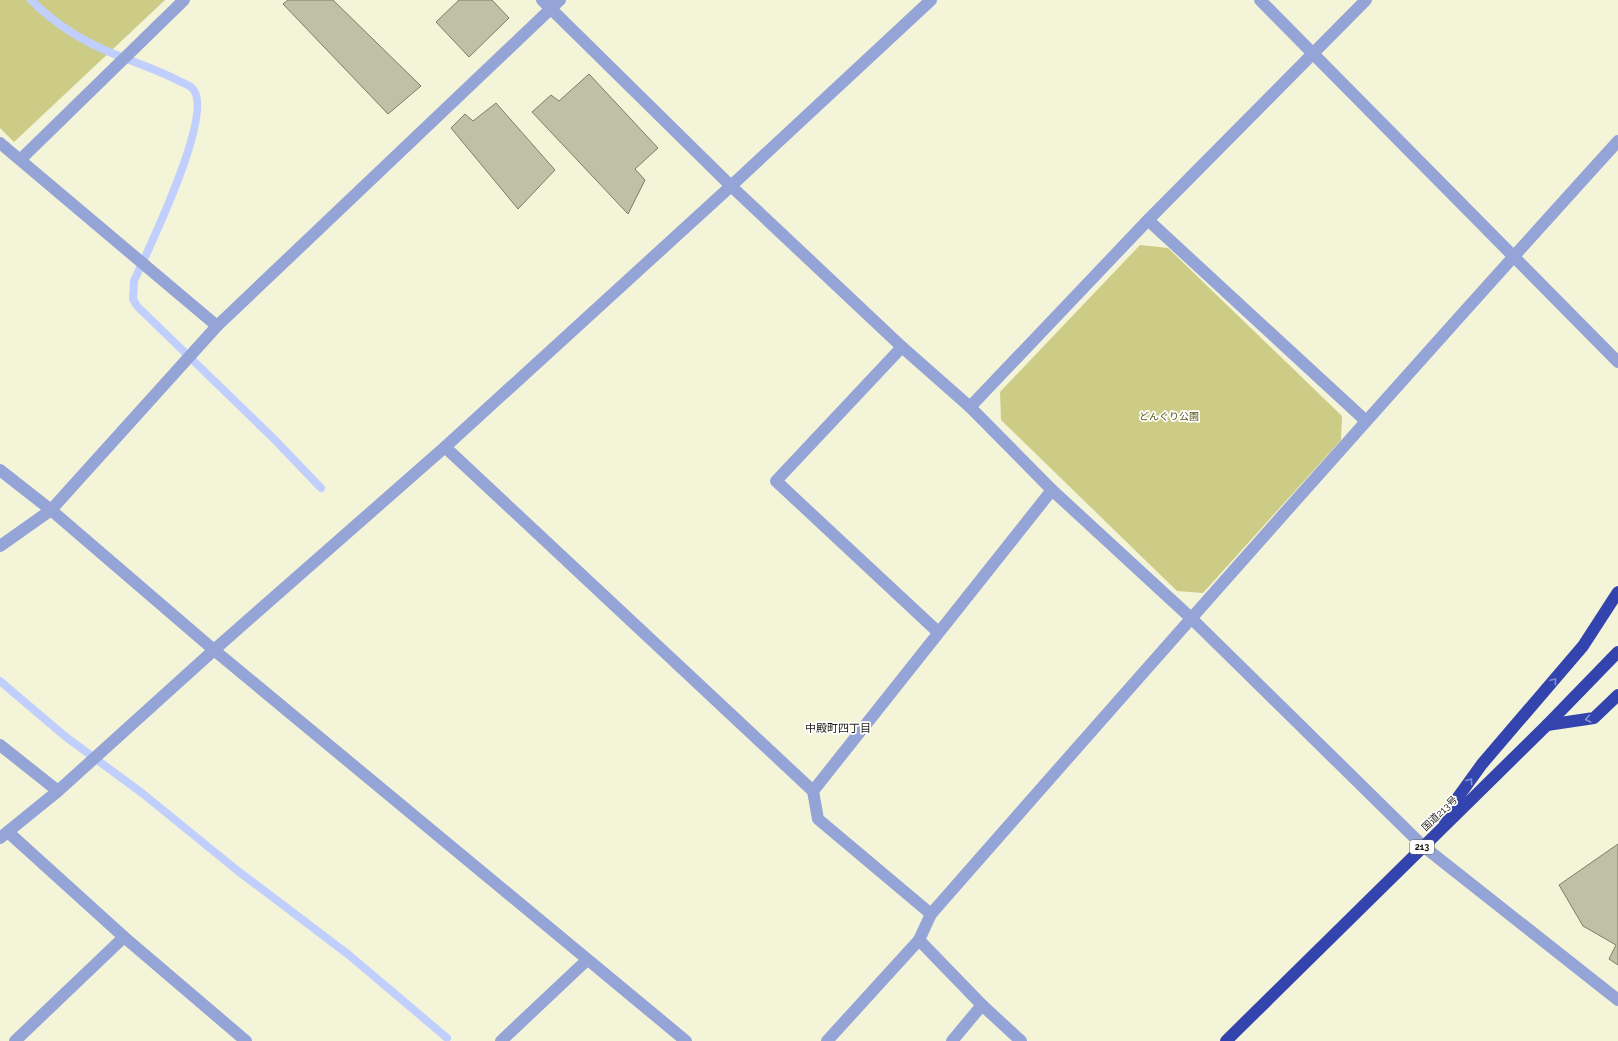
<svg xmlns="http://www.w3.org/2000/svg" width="1618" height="1041" font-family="Raleway,'Noto Sans JP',sans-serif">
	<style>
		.green { fill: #cdcc86 }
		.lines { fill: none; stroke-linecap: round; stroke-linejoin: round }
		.stream { stroke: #c0cffd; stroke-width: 8 }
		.building { fill: #c0c0a6; stroke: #7f7e66 }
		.minor { stroke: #94a4d7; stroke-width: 12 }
		.highway { stroke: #3344ae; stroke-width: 12 }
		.oneway { stroke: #858fce }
		.labels { text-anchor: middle; stroke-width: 3.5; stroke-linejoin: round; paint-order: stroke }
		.shield { fill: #fff; stroke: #62615a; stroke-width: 1 }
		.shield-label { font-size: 9px; font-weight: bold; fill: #1e1d14 }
		.park-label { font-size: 10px; fill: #565412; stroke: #fff }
		.street-label { font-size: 10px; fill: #1e1d14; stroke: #fff }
		.neighbourhood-label { font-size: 11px; fill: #1e1d14; stroke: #fff }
	</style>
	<rect width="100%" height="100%" fill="#f4f4d9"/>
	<!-- green -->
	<g class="green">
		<path d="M 0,0 L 165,0 L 14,142 L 0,128 Z"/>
		<path d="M 1140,245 L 1168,248 L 1342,416 L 1341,440 L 1203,593 L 1177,591 L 1001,420 L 1000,392 Z"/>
	</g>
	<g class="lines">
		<!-- stream -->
		<g class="stream">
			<path d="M 31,0 C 54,23 84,42 114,54 C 136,63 158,70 179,81 C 183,83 189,85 192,88 C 217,110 147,252 134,281 L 133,299 L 137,306 L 274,439 L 321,488"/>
			<path d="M 0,681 L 66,737 L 142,793 L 238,871 L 349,955 L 447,1038"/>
		</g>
	</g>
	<!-- building -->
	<g class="building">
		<path d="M 288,0 L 333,0 L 421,86 L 388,114 L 283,4 Z"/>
		<path d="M 459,0 L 492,0 L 509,18 L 469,57 L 436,22 Z"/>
		<path d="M 589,74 L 658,148 L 635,169 L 645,180 L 628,214 L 532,112 L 551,95 L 559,101 Z"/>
		<path d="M 496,103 L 555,170 L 518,209 L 451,128 L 465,114 L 473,121 Z"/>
		<path d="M 1618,844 L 1618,965 L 1609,959 L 1616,945 L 1583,926 L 1559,885 Z"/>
	</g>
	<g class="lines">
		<!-- minor -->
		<g class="minor">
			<path d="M 542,0 L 731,186 L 902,347 L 970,407 L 1052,490 L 1191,618 L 1423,846 L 1618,1000"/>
			<path d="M 1260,0 L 1618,362"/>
			<path d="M 0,143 L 217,326"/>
			<path d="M 21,159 L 184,0"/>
			<path d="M 1148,220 L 1366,421"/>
			<path d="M 902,347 L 776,481 L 938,632"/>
			<path d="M 970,407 L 1148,220 L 1366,0"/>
			<path d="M 445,447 L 813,791 L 818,819 L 931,914"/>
			<path d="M 0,470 L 51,510 L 214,650 L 686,1041"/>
			<path d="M 0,546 L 51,510 L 217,326 L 560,0"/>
			<path d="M 0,745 L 58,791"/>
			<path d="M 813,791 L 1052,490"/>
			<path d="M 8,832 L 124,937 L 246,1041"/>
			<path d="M 0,838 L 58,791 L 214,650 L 445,447 L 731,186 L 931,0"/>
			<path d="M 919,940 L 982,1005 L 1021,1041"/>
			<path d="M 15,1041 L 124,937"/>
			<path d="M 501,1041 L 587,960"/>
			<path d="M 827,1041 L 919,940 L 931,914 C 1158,655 1386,397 1618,141"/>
			<path d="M 952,1041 L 982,1005"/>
		</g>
		<!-- highway -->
		<g class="highway">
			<path d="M 1547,725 L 1594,718 L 1618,695"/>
			<path d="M 1443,818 L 1482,764 L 1583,646 L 1618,592"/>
			<path d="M 1226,1041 L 1547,725 L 1618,652"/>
		</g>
	</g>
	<!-- one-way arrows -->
	<defs><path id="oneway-chevron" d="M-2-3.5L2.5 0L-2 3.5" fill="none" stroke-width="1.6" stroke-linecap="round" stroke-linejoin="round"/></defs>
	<g class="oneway">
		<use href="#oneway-chevron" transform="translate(1554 681) rotate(-50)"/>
		<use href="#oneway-chevron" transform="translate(1588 719) rotate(169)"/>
		<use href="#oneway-chevron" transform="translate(1470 781) rotate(-54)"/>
	</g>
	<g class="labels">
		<!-- shield labels -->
		<rect class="shield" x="1410" y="840" width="24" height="14" rx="3"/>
		<g class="shield-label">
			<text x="1422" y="850">213</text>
		</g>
		<!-- park labels -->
		<g class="park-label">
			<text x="1169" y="420">どんぐり公園</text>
		</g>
		<!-- street labels -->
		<g class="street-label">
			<text transform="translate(1439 813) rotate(-44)" y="4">国道213号</text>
		</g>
		<!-- neighbourhood labels -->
		<g class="neighbourhood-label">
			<text x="838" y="732">中殿町四丁目</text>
		</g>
	</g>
</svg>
